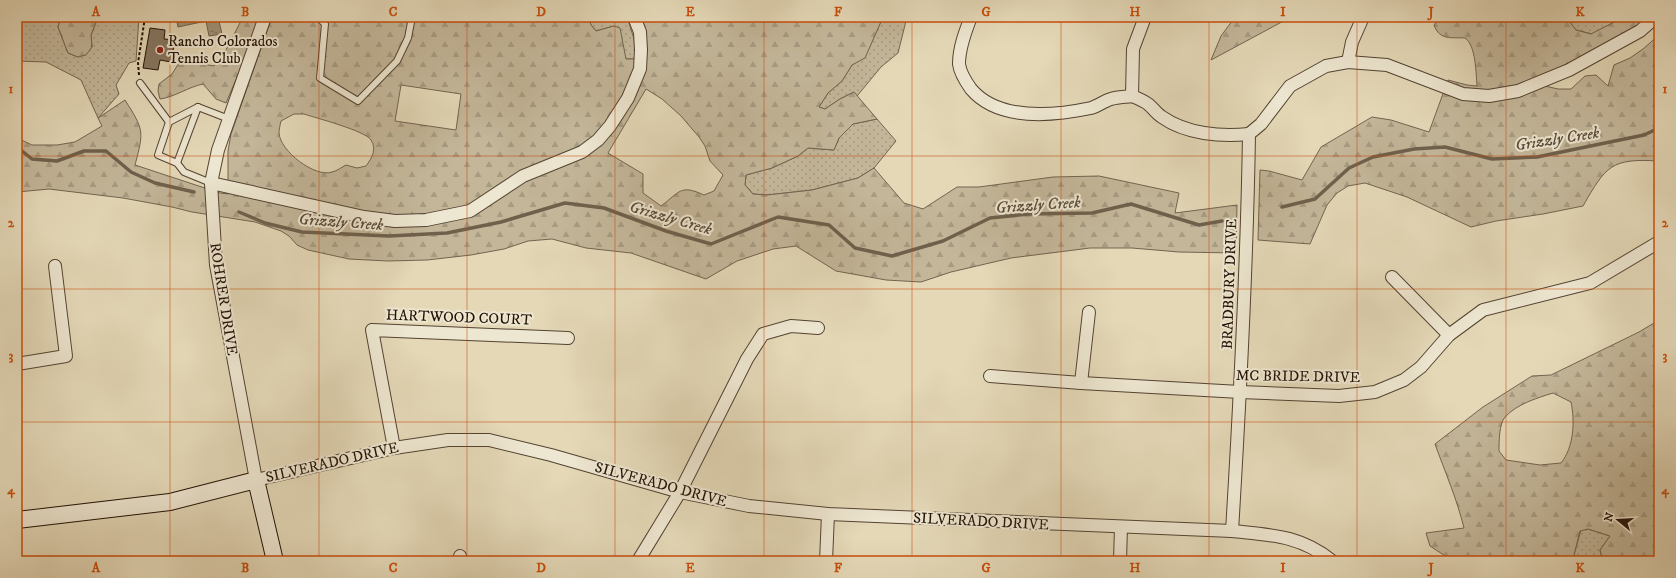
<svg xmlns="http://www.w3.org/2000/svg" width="1676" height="578" font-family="'IM FELL DW Pica',serif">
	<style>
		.grass { fill: url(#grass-dots); stroke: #736450 }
		.forest { fill: url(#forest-firs); stroke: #736450; fill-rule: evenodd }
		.water { fill: url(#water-ripples); stroke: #6f604c }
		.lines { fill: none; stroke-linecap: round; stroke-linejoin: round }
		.stream { stroke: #6f604c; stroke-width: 3.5 }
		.building { fill: #877862; stroke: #231106 }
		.lane-casing { stroke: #534332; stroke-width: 8 }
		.street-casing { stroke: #534332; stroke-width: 14 }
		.secondary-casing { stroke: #231106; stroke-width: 18 }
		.path { stroke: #231106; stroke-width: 2; stroke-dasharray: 3 2; stroke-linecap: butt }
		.lane { stroke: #ede6d0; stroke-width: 6 }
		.street { stroke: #ede6d0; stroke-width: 12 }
		.secondary { stroke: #ede6d0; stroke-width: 16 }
		.grid { fill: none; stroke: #ca4e0b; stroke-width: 1; stroke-opacity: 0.55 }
		.poi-dot { fill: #8f2418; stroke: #ede6d0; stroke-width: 1.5 }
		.labels { text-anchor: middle; stroke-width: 4; stroke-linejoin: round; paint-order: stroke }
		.poi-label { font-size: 15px; fill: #231106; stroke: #ede6d0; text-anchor: start }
		.street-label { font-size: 15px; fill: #231106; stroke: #ede6d0 }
		.water-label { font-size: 16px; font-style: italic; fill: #5c4c3b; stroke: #ede6d0 }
		.neatline { fill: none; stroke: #ca4e0b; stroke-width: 1.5 }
		.grid-label { font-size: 13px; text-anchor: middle; font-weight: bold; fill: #ca4e0b }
	</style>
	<defs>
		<pattern id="grass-dots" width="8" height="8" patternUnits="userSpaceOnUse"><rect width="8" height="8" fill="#c3b699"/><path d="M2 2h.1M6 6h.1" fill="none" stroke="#a79b82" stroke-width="1.8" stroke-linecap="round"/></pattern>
		<pattern id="forest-firs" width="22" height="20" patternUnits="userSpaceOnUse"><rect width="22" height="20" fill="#c3b699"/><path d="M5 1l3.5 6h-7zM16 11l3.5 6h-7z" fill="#a79b82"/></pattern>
		<pattern id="water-ripples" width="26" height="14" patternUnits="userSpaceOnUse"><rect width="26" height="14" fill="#a2947b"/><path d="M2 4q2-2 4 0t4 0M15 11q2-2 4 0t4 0" fill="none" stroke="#847763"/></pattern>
	</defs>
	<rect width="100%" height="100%" fill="#e4d8b7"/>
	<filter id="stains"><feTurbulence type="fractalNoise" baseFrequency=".005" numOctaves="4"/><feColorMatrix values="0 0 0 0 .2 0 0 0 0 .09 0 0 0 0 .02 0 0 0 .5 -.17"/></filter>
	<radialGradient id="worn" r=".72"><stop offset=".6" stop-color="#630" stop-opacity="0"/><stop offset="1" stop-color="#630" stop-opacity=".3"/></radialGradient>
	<!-- grass -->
	<g class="grass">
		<path d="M 17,17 L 61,17 L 58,27 L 68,53 L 78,57 L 92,47 L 91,35 L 98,17 L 139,17 L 136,61 L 129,63 L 116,85 L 119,94 L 98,118 L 81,80 L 46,62 L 17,61 Z"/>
		<path d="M 592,17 L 627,17 L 635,42 L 636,59 L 625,59 L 624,50 L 614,26 L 596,31 L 591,25 L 589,19 Z"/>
		<path d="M 883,17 L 907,17 L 898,53 L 881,67 L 857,96 L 854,92 L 840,99 L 825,109 L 819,107 L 828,93 L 842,81 L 852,65 L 865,57 Z"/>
		<path d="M 1566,17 L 1624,17 L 1592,34 L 1576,30 Z"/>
		<path d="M 877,119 L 896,141 L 874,168 L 858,178 L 812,190 L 767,195 L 753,194 L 745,185 L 746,175 L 772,168 L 798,156 L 808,148 L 834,150 L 839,138 L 853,124 Z"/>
		<path d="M 1588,529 L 1610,536 L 1600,550 L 1602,558 L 1610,561 L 1575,561 L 1574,555 L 1581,530 Z"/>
	</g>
	<!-- forest -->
	<g class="forest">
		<path d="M 61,17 L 98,17 L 91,35 L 92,47 L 86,55 L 78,57 L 68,53 L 58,27 Z"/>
		<path d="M 243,17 L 259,17 L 246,56 L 226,103 L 216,99 L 203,84 C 188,87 175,97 160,99 L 158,91 L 159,84 L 172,74 L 179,63 L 186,61 L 214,66 L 226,50 Z"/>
		<path d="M 272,17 L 592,17 L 589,19 L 591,25 L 596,31 L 614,26 L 620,28 L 626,59 L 636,59 L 638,17 L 883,17 L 865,58 L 852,65 L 842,81 L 828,93 L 819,107 L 825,109 L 840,99 L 854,92 L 877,119 L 853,124 L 839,138 L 834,150 L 808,148 L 798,156 L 772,168 L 746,175 L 745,185 L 753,194 L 767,195 L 812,190 L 858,178 L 874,168 L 904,203 L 923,209 L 957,187 L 979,187 L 1053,177 L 1099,176 L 1179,193 L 1175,213 L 1237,205 L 1236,253 L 1179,252 L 1132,248 L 1090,248 L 1011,258 L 951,272 L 921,282 L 886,280 L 836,271 L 796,246 L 773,249 L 737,261 L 706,279 L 631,253 L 586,248 L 552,239 L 528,241 L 504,249 L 471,255 L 427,260 L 388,261 L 349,259 L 308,250 L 297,245 L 289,236 L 281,231 L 255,222 L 192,212 L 172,207 L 123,198 L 49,189 L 17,192 L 17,138 L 32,145 L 57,145 L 75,142 L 102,126 L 98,118 L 125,100 C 144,130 144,131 135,165 L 220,193 L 228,194 L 228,151 L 231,134 ZM 401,85 L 461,94 L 456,130 L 395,121 ZM 646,89 L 662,99 L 681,116 L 699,137 L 705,146 L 710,161 L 723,175 L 714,191 L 704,195 C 680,184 680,192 661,206 L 643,193 L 643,174 L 608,153 ZM 294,114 L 304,114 C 316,118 366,131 371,140 C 377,149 372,158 366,166 L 357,168 L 346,165 C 342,167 337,171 332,172 C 315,178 280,151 279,133 C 279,130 280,125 281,121 Z"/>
		<path d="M 1235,17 L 1291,17 L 1211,60 L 1221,36 Z"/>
		<path d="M 1440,17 L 1566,17 L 1576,30 L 1591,34 L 1624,17 L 1647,17 L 1623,39 L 1545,86 L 1558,89 L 1571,89 L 1585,76 L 1596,75 L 1608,86 L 1614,65 L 1630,58 L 1643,49 L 1659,35 L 1659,161 C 1611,158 1606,166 1583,206 L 1543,214 L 1496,221 L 1471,227 L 1407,197 L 1365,183 L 1348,186 L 1337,193 L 1327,205 L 1310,244 L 1258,240 L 1260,170 L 1269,171 L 1302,180 L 1321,147 L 1372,117 L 1391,120 L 1429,132 L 1448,80 L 1467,85 L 1477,86 C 1476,74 1476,45 1465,38 C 1451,37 1440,41 1434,25 Z"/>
		<path d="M 1659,320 L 1659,561 L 1610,561 L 1602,558 L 1600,550 L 1610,536 L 1588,529 L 1580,531 L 1574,555 L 1575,561 L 1453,561 L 1430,546 L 1426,533 L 1464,528 C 1457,499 1445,472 1435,444 L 1483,407 L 1532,376 L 1551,375 L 1639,332 ZM 1553,393 L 1571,402 C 1575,421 1574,447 1561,463 L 1540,465 L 1506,460 L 1499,451 C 1499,442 1499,424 1505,417 C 1517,404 1537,398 1553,393 Z"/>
	</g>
	<!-- water -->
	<path class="water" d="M 176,17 L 218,17 L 222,34 L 209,36 L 206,21 L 178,27 Z"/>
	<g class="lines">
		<!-- stream -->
		<g class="stream">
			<path d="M 17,147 L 32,159 L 57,161 L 84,151 L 106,151 L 131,172 L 155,183 L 194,192"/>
			<path d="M 1282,207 L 1315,199 L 1349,168 L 1373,157 L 1414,149 L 1445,147 L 1492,159 L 1537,157 L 1644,135 L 1659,128"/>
			<path d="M 239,212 L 265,223 L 302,232 L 389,236 L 447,233 L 501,222 L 565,203 L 604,208 L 666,231 L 711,244 L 778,217 L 829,225 L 855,248 L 892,256 L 943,241 L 990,218 L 1029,214 L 1092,213 L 1131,204 L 1199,225 L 1222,221"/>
		</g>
	</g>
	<!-- building -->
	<path class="building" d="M 150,28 L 165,30 L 164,39 L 175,40 L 171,62 L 160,60 L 158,70 L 143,68 Z"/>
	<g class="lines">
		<!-- lane casing -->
		<g class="lane-casing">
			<g id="lane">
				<path d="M 318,17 L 325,24 L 320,78 L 358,101 L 397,61 L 408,38 L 412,17"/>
				<path d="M 140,83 L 169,122"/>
				<path d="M 177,163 L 198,107"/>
				<path d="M 211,183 L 184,172 L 177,163 L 158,155 L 169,122 L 198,107 L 229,119"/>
			</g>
		</g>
		<!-- street casing -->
		<g class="street-casing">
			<g id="street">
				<path d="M 265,17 L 218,150 L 211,183 L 216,265 L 256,480 L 394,448 L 448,440 L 489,440 L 551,455 L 680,492 L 749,506 L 828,514 L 1232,531 C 1270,535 1300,535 1332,561"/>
				<path d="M 971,17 C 965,32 959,48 959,64 C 960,72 966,82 971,89 C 998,121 1053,116 1091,108 C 1098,106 1104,101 1111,99 C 1117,97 1125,97 1132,96"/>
				<path d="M 1145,17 L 1133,49 L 1132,96 C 1137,98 1144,101 1148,104 C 1153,108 1157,114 1162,117 C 1186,134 1221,137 1249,134"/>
				<path d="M 1348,62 L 1352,42 L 1363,17"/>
				<path d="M 1249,134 L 1261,124 L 1290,86 L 1326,66 L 1348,62 L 1387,65 L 1463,94 L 1489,96 L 1518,91 L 1569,70 L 1640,31 L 1656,17"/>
				<path d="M 211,183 L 364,217 L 395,221 L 426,220 L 470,211 L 523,176 L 582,152 L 598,140 L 610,126 L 628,98 L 640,69 L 641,50 L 640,32 L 634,17"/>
				<path d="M 1392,277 L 1449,335"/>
				<path d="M 17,364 L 66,356 L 55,266"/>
				<path d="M 990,376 L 1081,383 L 1240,392 L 1339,396 L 1375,392 L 1404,380 L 1421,367 L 1449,335 L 1483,310 L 1590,283 L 1659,242"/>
				<path d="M 1081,383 L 1089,312"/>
				<path d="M 394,448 L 372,330 L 568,338"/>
				<path d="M 1232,531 C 1240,399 1247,267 1249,134"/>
				<path d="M 459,561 L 460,556"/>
				<path d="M 638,561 L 680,492 L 747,359 L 763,334 L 791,326 L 818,328"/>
				<path d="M 826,561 L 828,514"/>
				<path d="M 1120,561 L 1121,527"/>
			</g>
		</g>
		<!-- secondary casing -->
		<g class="secondary-casing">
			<path id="secondary" d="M 17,520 L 170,502 L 256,480 L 275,561"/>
		</g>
		<!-- path -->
		<path class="path" d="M 139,75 L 138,63 L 145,17"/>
		<!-- lane -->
		<use href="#lane" class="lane"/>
		<!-- street -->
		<use href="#street" class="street"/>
		<!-- secondary -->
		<use href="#secondary" class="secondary"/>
	</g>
	<!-- grid -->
	<path class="grid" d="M 170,17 L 170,561M 319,17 L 319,561M 467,17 L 467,561M 615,17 L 615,561M 764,17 L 764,561M 912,17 L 912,561M 1061,17 L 1061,561M 1209,17 L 1209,561M 1357,17 L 1357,561M 1506,17 L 1506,561M 17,156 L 1659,156M 17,289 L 1659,289M 17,422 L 1659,422"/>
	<!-- markers -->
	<circle class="poi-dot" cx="160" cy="50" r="4"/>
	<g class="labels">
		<!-- poi labels -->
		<g class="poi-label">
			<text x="168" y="46">Rancho Colorados<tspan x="168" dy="17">Tennis Club</tspan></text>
		</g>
		<!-- street labels -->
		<g class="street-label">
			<text transform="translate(1229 284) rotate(-88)" y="5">BRADBURY DRIVE</text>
			<text transform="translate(224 299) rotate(81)" y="5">ROHRER DRIVE</text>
			<text transform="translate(459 317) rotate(2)" y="5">HARTWOOD COURT</text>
			<text transform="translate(1298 376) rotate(1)" y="5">MC BRIDE DRIVE</text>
			<text transform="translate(332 462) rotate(-13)" y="5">SILVERADO DRIVE</text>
			<text transform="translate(661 484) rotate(15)" y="5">SILVERADO DRIVE</text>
			<text transform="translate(981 521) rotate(3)" y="5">SILVERADO DRIVE</text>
		</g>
		<!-- water labels -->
		<g class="water-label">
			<text transform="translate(1557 138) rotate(-9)" y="6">Grizzly Creek</text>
			<text transform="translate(1038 204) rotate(-4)" y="6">Grizzly Creek</text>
			<text transform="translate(671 217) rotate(16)" y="6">Grizzly Creek</text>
			<text transform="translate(341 221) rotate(4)" y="6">Grizzly Creek</text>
		</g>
	</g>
	<!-- margin -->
	<rect width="1676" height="578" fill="none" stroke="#e4d8b7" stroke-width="44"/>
	<!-- north arrow -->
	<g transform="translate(1618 520) rotate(288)" stroke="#ede6d0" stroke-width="3" paint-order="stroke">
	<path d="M0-3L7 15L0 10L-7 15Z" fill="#231106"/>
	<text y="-6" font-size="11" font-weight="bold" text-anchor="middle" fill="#231106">N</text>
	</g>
	<rect x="22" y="22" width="1632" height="534" class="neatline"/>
	<g class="grid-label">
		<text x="96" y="16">A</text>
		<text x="245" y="16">B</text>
		<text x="393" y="16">C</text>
		<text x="541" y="16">D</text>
		<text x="690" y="16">E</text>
		<text x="838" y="16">F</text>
		<text x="986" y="16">G</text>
		<text x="1135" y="16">H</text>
		<text x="1283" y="16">I</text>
		<text x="1431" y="16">J</text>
		<text x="1580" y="16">K</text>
		<text x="11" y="93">1</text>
		<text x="1665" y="93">1</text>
		<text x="11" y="227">2</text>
		<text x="1665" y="227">2</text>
		<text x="11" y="360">3</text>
		<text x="1665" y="360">3</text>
		<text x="11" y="494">4</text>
		<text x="1665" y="494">4</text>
		<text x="96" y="572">A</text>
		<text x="245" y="572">B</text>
		<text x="393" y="572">C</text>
		<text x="541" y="572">D</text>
		<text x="690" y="572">E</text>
		<text x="838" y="572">F</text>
		<text x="986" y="572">G</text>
		<text x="1135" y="572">H</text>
		<text x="1283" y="572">I</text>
		<text x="1431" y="572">J</text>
		<text x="1580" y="572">K</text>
	</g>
	<rect width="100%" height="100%" filter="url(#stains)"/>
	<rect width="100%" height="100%" fill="url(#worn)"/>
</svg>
